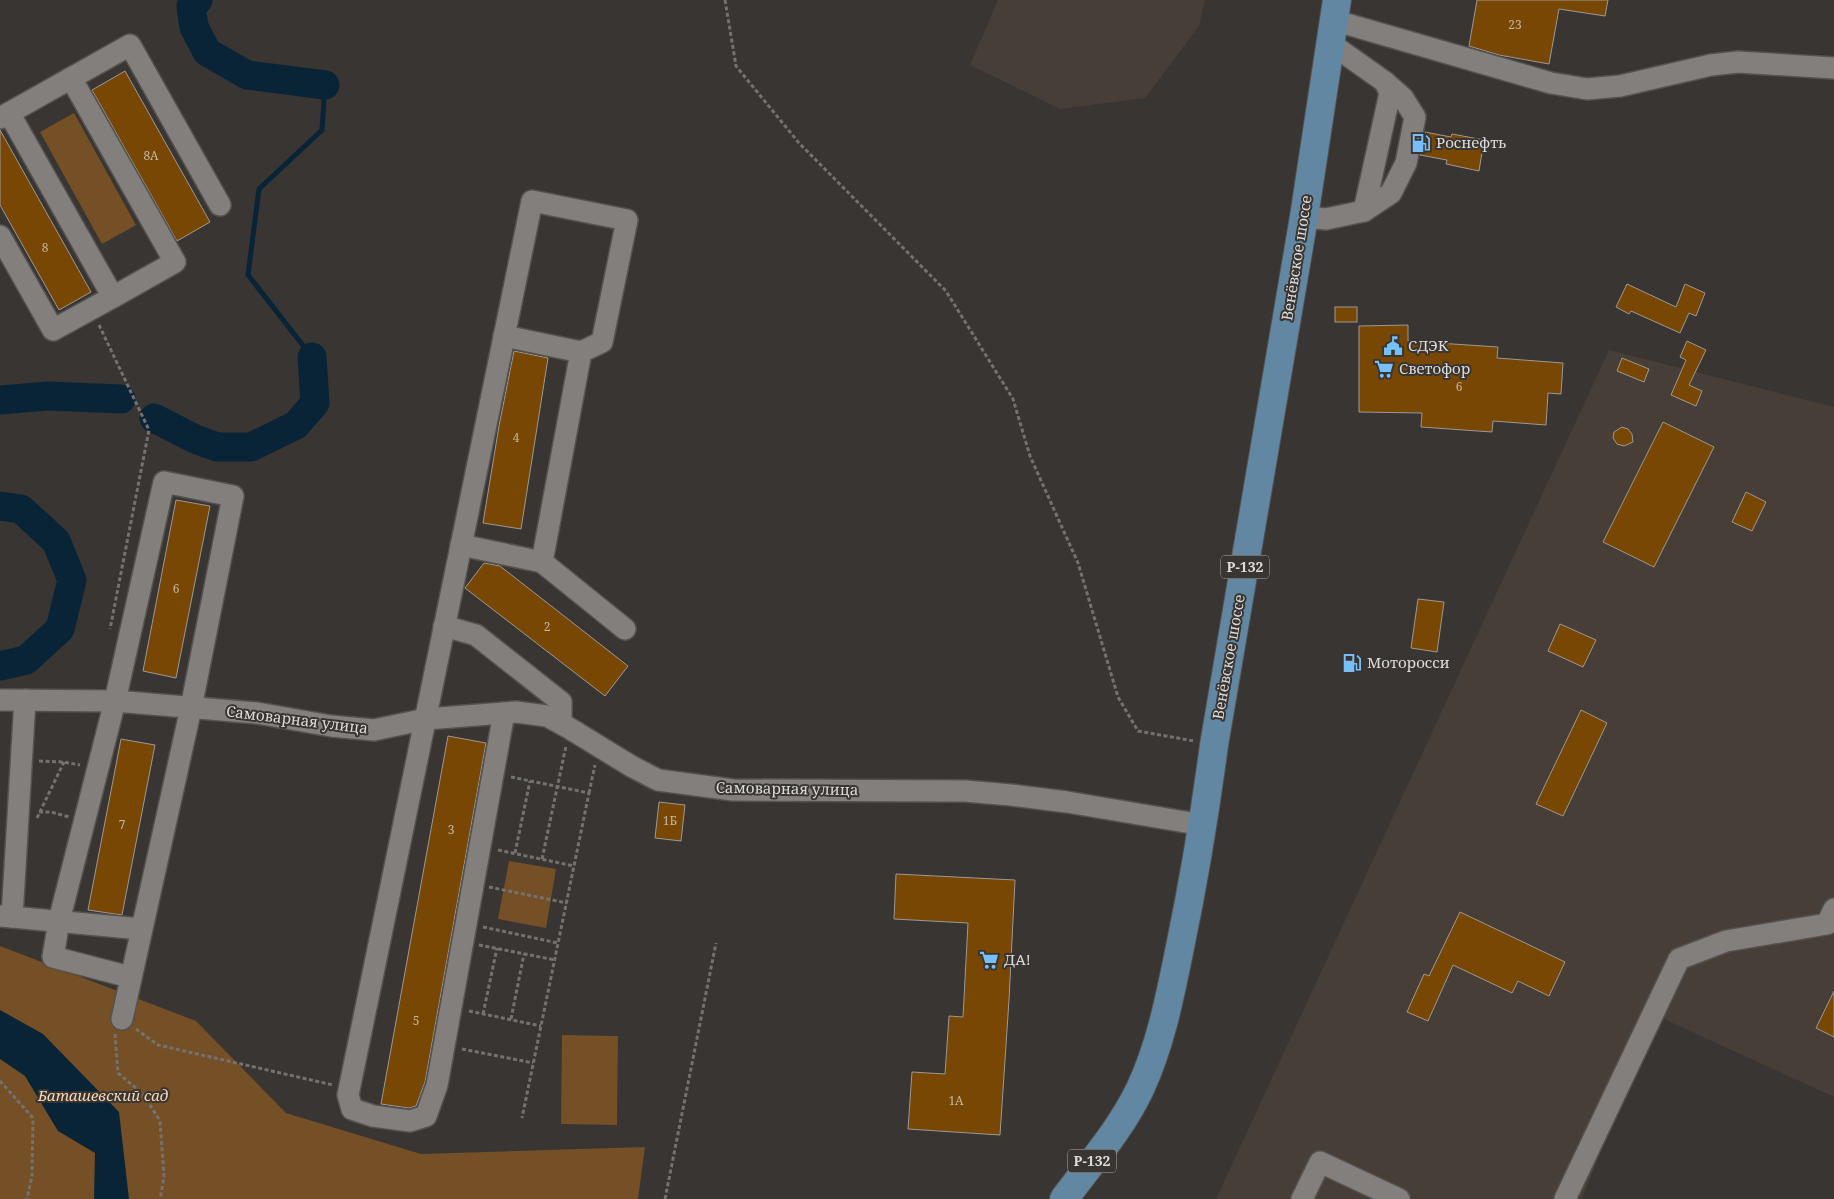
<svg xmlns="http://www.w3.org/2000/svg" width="1834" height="1199" font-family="'Noto Serif',serif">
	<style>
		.built { fill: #463e37 }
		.green { fill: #754f25 }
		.water { fill: #092437 }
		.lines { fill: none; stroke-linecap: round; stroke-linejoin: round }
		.stream { stroke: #092437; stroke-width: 5 }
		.river { stroke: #092437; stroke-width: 29 }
		.building { fill: #784703; stroke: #9c9996 }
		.minor-casing { stroke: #545250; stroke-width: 24 }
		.major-casing { stroke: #545250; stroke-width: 30 }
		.path { stroke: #74726f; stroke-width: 3; stroke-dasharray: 4 2.5; stroke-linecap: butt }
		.minor { stroke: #837f7c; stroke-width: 21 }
		.major { stroke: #6287a3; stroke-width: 28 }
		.labels { text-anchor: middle; stroke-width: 4; stroke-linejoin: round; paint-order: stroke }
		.number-label { font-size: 12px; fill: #c4b7a4 }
		.shield { fill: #383532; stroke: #acaaa8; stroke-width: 1 }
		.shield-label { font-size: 14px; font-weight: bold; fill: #dedcda }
		.poi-label { font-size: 15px; fill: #dedcda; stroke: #383532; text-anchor: start }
		.street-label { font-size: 15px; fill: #dedcda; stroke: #383532 }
		.park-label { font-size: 15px; font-style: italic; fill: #fbd7b4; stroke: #383532 }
	</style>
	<rect width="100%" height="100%" fill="#383532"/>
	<!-- built -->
	<g class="built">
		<path d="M 998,0 L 1205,0 L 1199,26 L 1145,98 L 1060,109 L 970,65 Z"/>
		<path d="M 1609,350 L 1834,407 L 1834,1097 L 1655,1015 L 1582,1199 L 1216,1199 Z"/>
	</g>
	<!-- green -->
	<g class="green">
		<path d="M 74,113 L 136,225 L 102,244 L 40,132 Z"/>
		<path d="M 509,861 L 556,869 L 546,928 L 498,919 Z"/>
		<path d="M 0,946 L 196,1021 L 286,1113 L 421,1154 L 645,1147 L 638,1199 L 0,1199 Z"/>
		<path d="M 562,1035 L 618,1036 L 617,1125 L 561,1124 Z"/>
	</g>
	<!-- water -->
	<path class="water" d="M 0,1010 L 43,1034 L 119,1112 L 129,1199 L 94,1199 L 95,1153 L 58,1131 L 25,1076 L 0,1059 Z"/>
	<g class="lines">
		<!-- stream -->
		<path class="stream" d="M 312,357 L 248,275 L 259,189 L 322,130 L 325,85"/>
		<!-- river -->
		<g class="river">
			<path d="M 198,0 L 191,7 L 194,27 L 207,52 L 247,75 L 325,85"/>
			<path d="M 0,400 L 48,396 L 121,399"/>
			<path d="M 154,418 L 195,439 L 217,447 L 251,447 L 296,425 L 315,403 L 312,357"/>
			<path d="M 0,506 L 21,509 L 56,541 L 72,580 L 60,629 L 26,660 L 0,666"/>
		</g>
	</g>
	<!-- building -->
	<g class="building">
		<path d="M 1477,0 L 1608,0 L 1605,16 L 1559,9 L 1549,64 L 1499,55 L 1469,46 Z"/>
		<path d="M 125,71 L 210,222 L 177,241 L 92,90 Z"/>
		<path d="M 0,130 L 91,292 L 59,310 L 0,205 Z"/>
		<path d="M 1425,132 L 1451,137 L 1452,134 L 1484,140 L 1479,171 L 1446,164 L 1447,160 L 1420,155 Z"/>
		<path d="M 1627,284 L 1676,307 L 1685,284 L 1705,293 L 1696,316 L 1689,313 L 1680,333 L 1631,311 L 1629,314 L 1616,307 Z"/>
		<rect x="1335" y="307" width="22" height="15"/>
		<path d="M 1408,325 L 1408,341 L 1498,347 L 1497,358 L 1563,363 L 1561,394 L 1548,393 L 1546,425 L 1493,421 L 1492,432 L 1421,427 L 1422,413 L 1359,412 L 1359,326 Z"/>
		<path d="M 1687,341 L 1706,350 L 1689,385 L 1702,391 L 1696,406 L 1671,395 L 1686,360 L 1680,357 Z"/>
		<path d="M 514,351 L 548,358 L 521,529 L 483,523 L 499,426 Z"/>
		<path d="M 1622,358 L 1649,369 L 1644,382 L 1617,371 Z"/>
		<path d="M 1663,422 L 1714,447 L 1654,567 L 1603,542 Z"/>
		<path d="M 1622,427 L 1628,429 L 1632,434 L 1633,442 L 1624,446 L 1617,444 L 1613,438 L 1614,432 Z"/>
		<path d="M 1746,492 L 1766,502 L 1752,531 L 1732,522 Z"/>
		<path d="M 176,500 L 210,506 L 176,678 L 143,671 Z"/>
		<path d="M 484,563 L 500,566 L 628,666 L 605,696 L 465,588 Z"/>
		<path d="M 1418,599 L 1444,602 L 1437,652 L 1411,648 Z"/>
		<path d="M 1560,624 L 1596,640 L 1583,667 L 1548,651 Z"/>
		<path d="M 1581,710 L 1607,723 L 1563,816 L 1536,804 Z"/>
		<path d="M 448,736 L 486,743 L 425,1082 L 416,1106 L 409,1108 L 381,1104 Z"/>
		<path d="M 121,739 L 155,745 L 122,915 L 88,910 Z"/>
		<path d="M 659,802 L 685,805 L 681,841 L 655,838 Z"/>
		<path d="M 896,874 L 1015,880 L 1009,1000 L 1000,1135 L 908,1129 L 912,1072 L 945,1074 L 949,1016 L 963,1017 L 968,923 L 894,919 Z"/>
		<path d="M 1460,912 L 1565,962 L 1549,996 L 1518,981 L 1512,993 L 1453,965 L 1428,1021 L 1407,1012 L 1424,974 L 1429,976 Z"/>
		<path d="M 1834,991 L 1834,1037 L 1816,1028 Z"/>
	</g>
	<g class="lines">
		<!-- minor casing -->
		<g class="minor-casing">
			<g id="minor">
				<path d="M 1333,20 L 1551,83 L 1587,89 L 1620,86 L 1711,65 L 1738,62 L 1834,68"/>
				<path d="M 71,78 L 175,262 L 113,297"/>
				<path d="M 0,118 L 130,45 L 220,205"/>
				<path d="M 1364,211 L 1391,193 L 1406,163 L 1415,117 L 1403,98 L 1385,82"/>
				<path d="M 1304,217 L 1326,219 L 1364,211 L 1390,93 L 1385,82 L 1330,43"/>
				<path d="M 0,236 L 53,330 L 113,297 L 9,113"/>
				<path d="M 504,336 L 581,352"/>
				<path d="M 461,545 L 542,562"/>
				<path d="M 444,626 L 476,635 L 561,702 L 561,723"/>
				<path d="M 0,700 L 115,701 L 257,713 L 331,726 L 374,730 L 426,719 L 516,712 L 547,716 L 569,728 L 631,766 L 658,780 L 733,790 L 965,791 L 1011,795 L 1067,802 L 1203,825"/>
				<path d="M 504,713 L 437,1085 L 426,1116 L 410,1121 L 373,1116 L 352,1109 L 348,1095 L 532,201 L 627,220 L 602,342 L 581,352 L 542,562 L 625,629"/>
				<path d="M 0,916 L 141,929"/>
				<path d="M 12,917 L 25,700"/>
				<path d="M 122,1019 L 191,708 L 233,496 L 164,482 L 115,701 L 59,921 L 53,957 L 130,977"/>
				<path d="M 1302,1199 L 1320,1162 L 1399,1199"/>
				<path d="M 1565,1199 L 1679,959 L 1726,941 L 1827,924 L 1834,909"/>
			</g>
		</g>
		<!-- major casing -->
		<g class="major-casing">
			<path id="major" d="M 1064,1199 C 1090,1164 1121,1129 1140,1089 C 1161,1044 1170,996 1180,947 C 1194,880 1205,813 1214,745 L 1304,217 L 1337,0"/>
		</g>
		<!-- path -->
		<g class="path">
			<path d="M 725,0 L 736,66 L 799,143 L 946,291 L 1013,399 L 1030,456 L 1078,563 L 1118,697 L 1138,731 L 1194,741"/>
			<path d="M 99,325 L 149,430 L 110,629"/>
			<path d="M 39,761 L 64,762 L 80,765"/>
			<path d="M 511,777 L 589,793 L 522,1118"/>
			<path d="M 589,793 L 595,765"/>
			<path d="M 39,812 L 51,812 L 69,817"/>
			<path d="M 37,818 L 64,762"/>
			<path d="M 498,850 L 574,866"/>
			<path d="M 515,853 L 530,781"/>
			<path d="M 542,859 L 566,746"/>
			<path d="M 489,887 L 567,903"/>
			<path d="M 483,927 L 558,943"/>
			<path d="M 479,945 L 555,960"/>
			<path d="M 469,1011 L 541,1026"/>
			<path d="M 483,1014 L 497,948"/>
			<path d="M 511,1019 L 524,954"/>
			<path d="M 136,1029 L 158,1045 L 333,1085"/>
			<path d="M 115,1034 L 118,1073 L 143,1094 L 160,1121 L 164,1177 L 160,1199"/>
			<path d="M 462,1049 L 533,1063"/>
			<path d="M 0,1081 L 33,1118 L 32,1176 L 27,1199"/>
			<path d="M 665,1199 L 716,943"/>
		</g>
		<!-- minor -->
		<use href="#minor" class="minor"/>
		<!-- major -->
		<use href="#major" class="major"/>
	</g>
	<!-- icons -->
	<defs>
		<g id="fuel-bare" transform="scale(1.5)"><path d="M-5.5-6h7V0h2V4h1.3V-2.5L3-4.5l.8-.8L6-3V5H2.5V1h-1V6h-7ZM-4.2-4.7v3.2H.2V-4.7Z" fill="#77bff7" stroke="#383532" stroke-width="2.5" paint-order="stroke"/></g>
		<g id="civic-bare" transform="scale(1.5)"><path d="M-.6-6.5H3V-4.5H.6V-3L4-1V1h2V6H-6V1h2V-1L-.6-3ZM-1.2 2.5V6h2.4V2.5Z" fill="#77bff7" stroke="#383532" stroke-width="2.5" paint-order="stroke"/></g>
		<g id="supermarket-bare" transform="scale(1.5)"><path d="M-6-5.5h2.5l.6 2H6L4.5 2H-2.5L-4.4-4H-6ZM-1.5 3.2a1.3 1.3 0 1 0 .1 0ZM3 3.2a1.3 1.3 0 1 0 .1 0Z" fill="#77bff7" stroke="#383532" stroke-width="2.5" paint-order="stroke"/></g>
	</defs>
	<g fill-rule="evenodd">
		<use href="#fuel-bare" x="1421" y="143"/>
		<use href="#civic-bare" x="1393" y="346"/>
		<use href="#supermarket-bare" x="1384" y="369"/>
		<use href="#fuel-bare" x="1352" y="663"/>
		<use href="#supermarket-bare" x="989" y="960"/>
	</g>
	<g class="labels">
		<!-- number labels -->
		<g class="number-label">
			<text x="1515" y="29">23</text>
			<text x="151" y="160">8А</text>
			<text x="45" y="252">8</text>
			<text x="1459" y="391">6</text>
			<text x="516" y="442">4</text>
			<text x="176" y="593">6</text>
			<text x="547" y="631">2</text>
			<text x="670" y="825">1Б</text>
			<text x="122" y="829">7</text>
			<text x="451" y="834">3</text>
			<text x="416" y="1025">5</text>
			<text x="956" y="1105">1А</text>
		</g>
		<!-- shield labels -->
		<g class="shield">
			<rect x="1221" y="555.5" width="48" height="23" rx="4"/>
			<rect x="1068" y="1149.5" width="48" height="23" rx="4"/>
		</g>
		<g class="shield-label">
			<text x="1245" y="572">Р-132</text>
			<text x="1092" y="1166">Р-132</text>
		</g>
		<!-- poi labels -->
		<g class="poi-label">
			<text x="1436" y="148">Роснефть</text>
			<text x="1408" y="351">СДЭК</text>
			<text x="1399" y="374">Светофор</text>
			<text x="1367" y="668">Моторосси</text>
			<text x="1004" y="965">ДА!</text>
		</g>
		<!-- street labels -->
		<g class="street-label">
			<text transform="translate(1297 258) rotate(-81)" y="5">Венёвское шоссе</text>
			<text transform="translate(1229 657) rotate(-80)" y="5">Венёвское шоссе</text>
			<text transform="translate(297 720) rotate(7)" y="5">Самоварная улица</text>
			<text transform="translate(787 789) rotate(1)" y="5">Самоварная улица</text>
		</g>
		<!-- park labels -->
		<g class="park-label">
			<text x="103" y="1101">Баташевский сад</text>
		</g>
	</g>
</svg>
